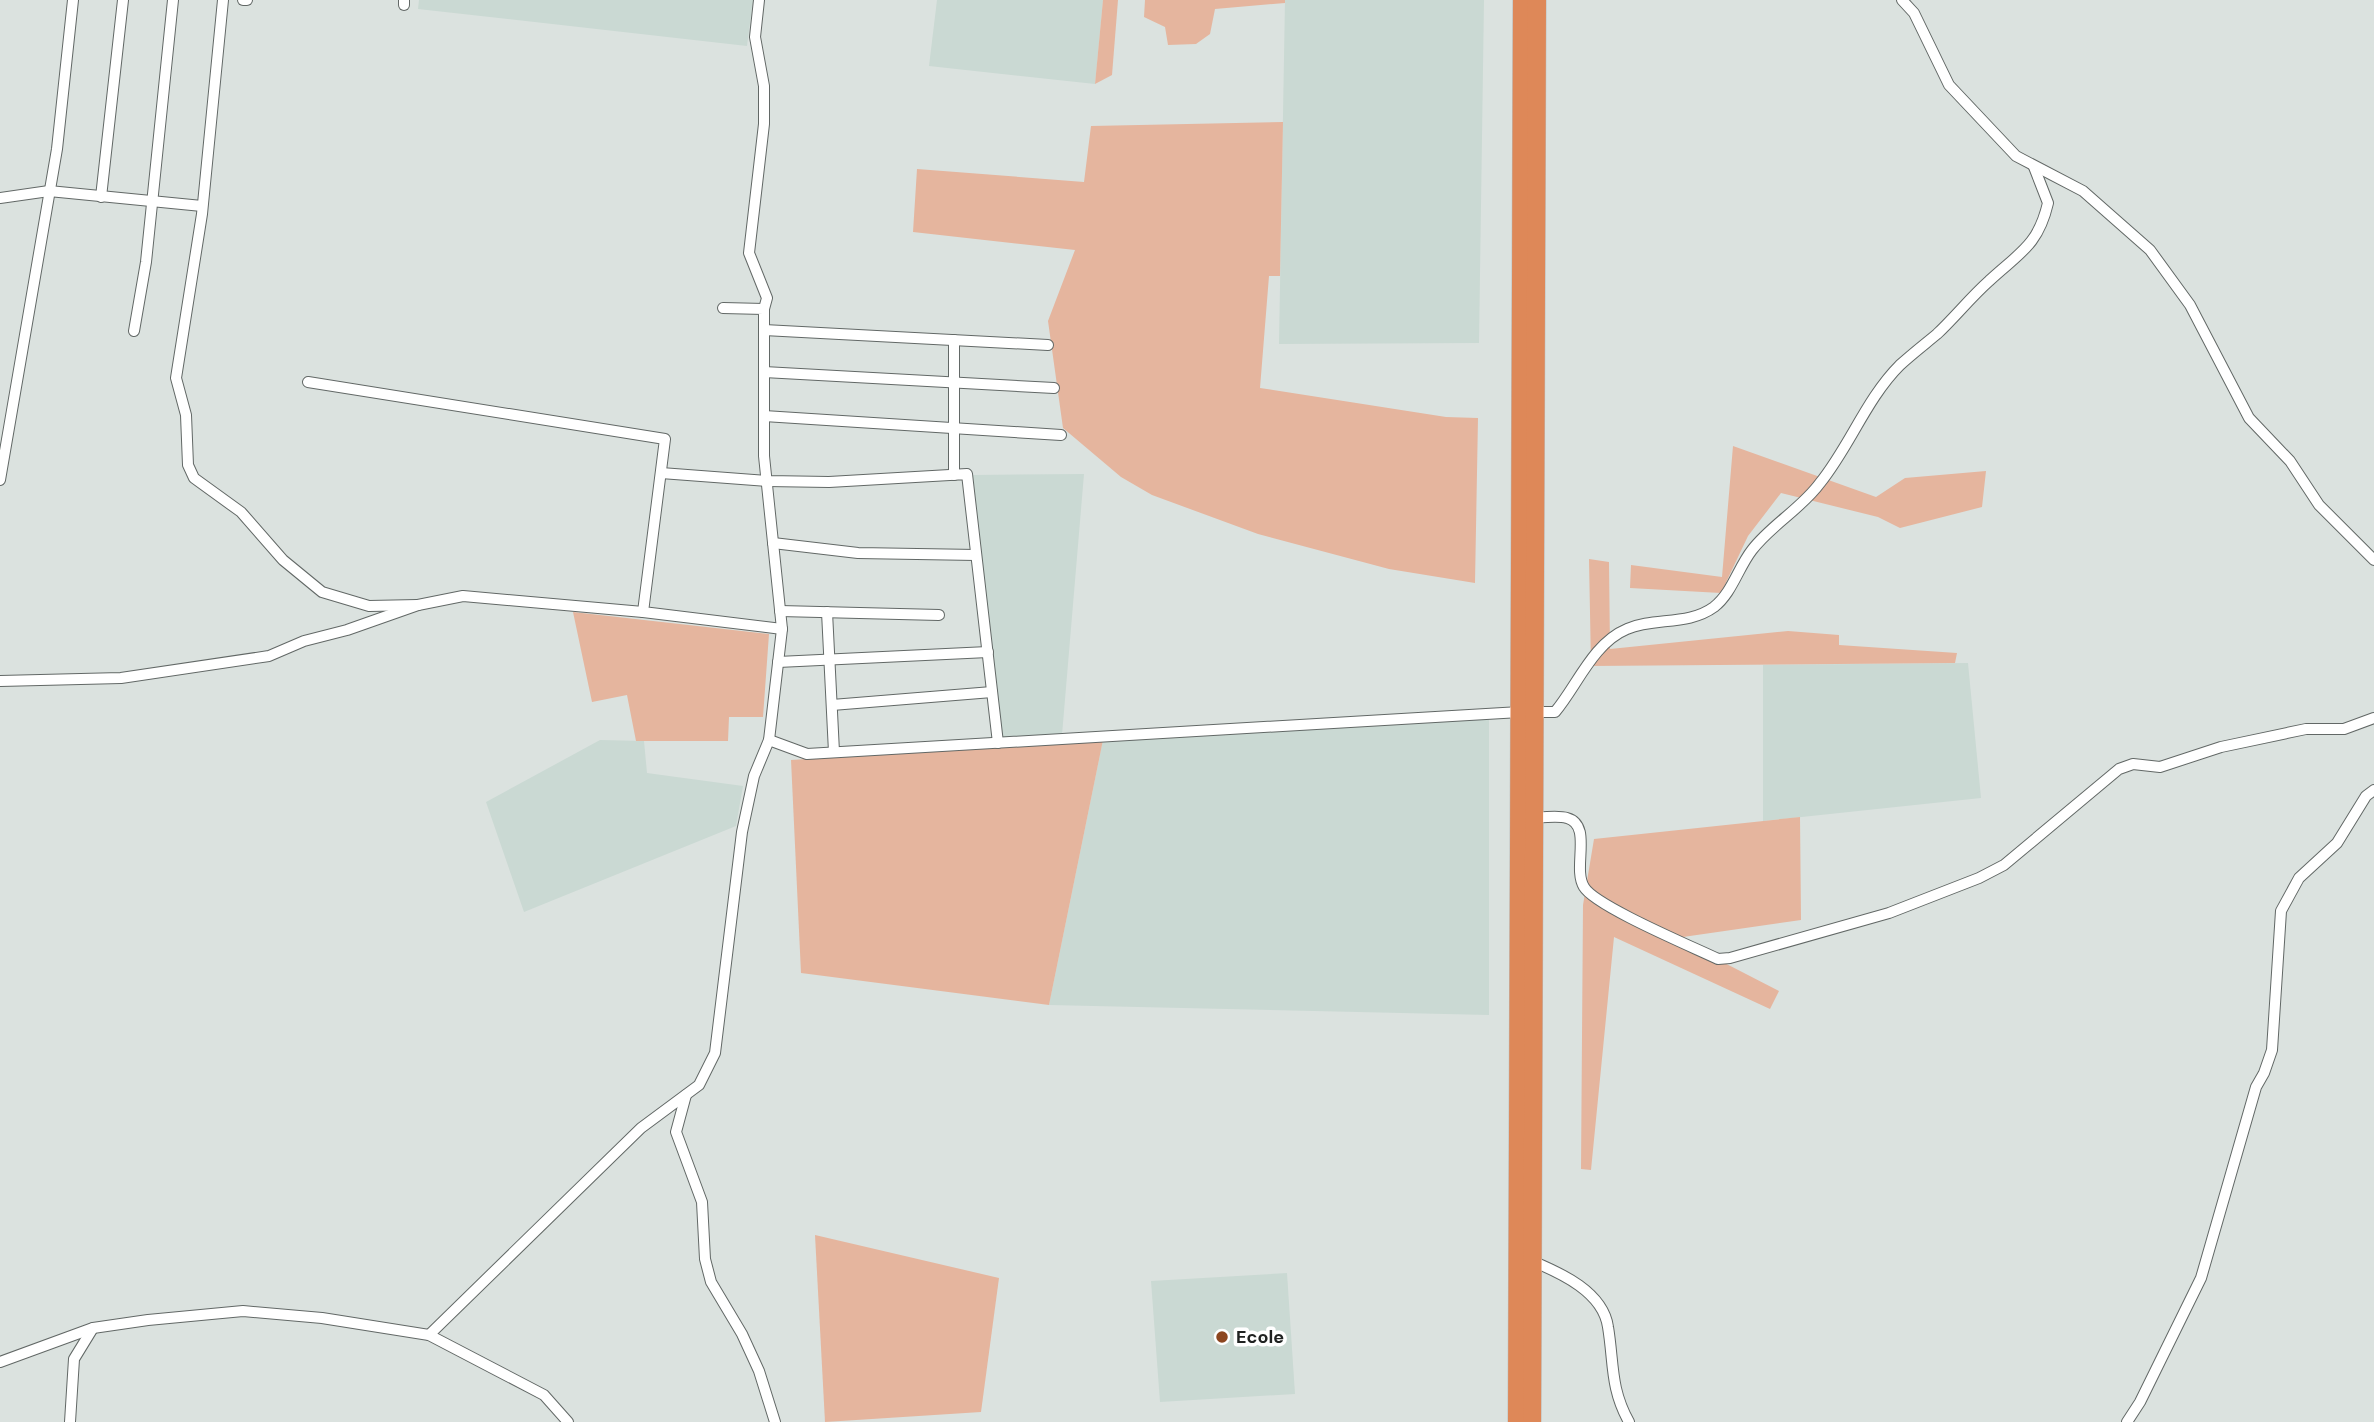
<svg xmlns="http://www.w3.org/2000/svg" width="2374" height="1422" font-family="'DM Sans',sans-serif">
	<style>
		.built { fill: #cad9d3 }
		.green { fill: #e5b59e }
		.lines { fill: none; stroke-linecap: round; stroke-linejoin: round }
		.minor-casing { stroke: #626866; stroke-width: 12 }
		.trunk-casing { stroke: #bcbdbc; stroke-width: 19 }
		.minor { stroke: #fff; stroke-width: 10 }
		.trunk { stroke: #de8858; stroke-width: 18 }
		.poi-dot { fill: #8c461f; stroke: #fff; stroke-width: 2.5 }
		.labels { text-anchor: middle; stroke-width: 7; stroke-linejoin: round; paint-order: stroke }
		.poi-label { font-size: 18px; font-weight: bold; fill: #202221; stroke: #fff; text-anchor: start }
	</style>
	<rect width="100%" height="100%" fill="#dbe2df"/>
	<!-- built -->
	<g class="built">
		<path d="M 419,0 L 753,0 L 747,46 L 418,9 Z"/>
		<path d="M 937,0 L 1103,0 L 1095,84 L 929,66 Z"/>
		<path d="M 1285,0 L 1484,0 L 1479,343 L 1279,344 Z"/>
		<path d="M 1084,474 L 1062,735 L 1001,738 L 973,475 Z"/>
		<path d="M 1968,663 L 1981,798 L 1763,821 L 1763,665 Z"/>
		<path d="M 1489,719 L 1489,1015 L 1049,1005 L 1103,740 Z"/>
		<path d="M 600,740 L 644,741 L 647,773 L 743,786 L 736,826 L 524,912 L 486,802 Z"/>
		<path d="M 1287,1273 L 1295,1394 L 1160,1402 L 1151,1281 Z"/>
	</g>
	<!-- green -->
	<g class="green">
		<path d="M 1103,0 L 1118,0 L 1112,75 L 1095,84 Z"/>
		<path d="M 1145,0 L 1285,0 L 1285,3 L 1215,9 L 1210,34 L 1196,44 L 1168,45 L 1165,27 L 1144,17 Z"/>
		<path d="M 1283,122 L 1280,276 L 1269,276 L 1260,388 L 1446,417 L 1478,418 L 1475,583 L 1389,569 L 1258,534 L 1152,495 L 1121,477 L 1063,428 L 1048,321 L 1075,250 L 913,232 L 917,169 L 1084,182 L 1091,126 Z"/>
		<path d="M 1733,446 L 1876,497 L 1905,478 L 1986,471 L 1982,507 L 1900,528 L 1878,517 L 1781,493 L 1748,536 L 1721,593 L 1630,588 L 1631,565 L 1722,577 Z"/>
		<path d="M 1589,559 L 1609,562 L 1610,649 L 1788,631 L 1839,635 L 1839,645 L 1957,653 L 1955,663 L 1591,666 Z"/>
		<path d="M 573,612 L 769,634 L 763,717 L 729,717 L 728,741 L 636,741 L 627,695 L 592,702 Z"/>
		<path d="M 1103,740 L 1049,1005 L 801,973 L 791,760 Z"/>
		<path d="M 1800,817 L 1801,920 L 1676,938 L 1779,991 L 1770,1009 L 1614,937 L 1591,1170 L 1581,1169 L 1583,905 L 1594,839 Z"/>
		<path d="M 815,1235 L 999,1278 L 981,1412 L 825,1422 Z"/>
	</g>
	<g class="lines">
		<!-- minor casing -->
		<g class="minor-casing">
			<g id="minor">
				<path d="M 223,0 L 202,214 L 176,378 L 186,415 L 188,465 L 194,478 L 241,512 L 283,560 L 322,592 L 369,606 L 418,605"/>
				<path d="M 243,0 L 247,0"/>
				<path d="M 759,0 L 755,37 L 764,86 L 764,124 L 749,253 L 767,298 L 764,309"/>
				<path d="M 1902,0 L 1914,13 L 1949,85 L 2016,156 L 2083,191 L 2150,250 L 2190,305 L 2249,418 L 2290,461 L 2319,505 L 2374,560"/>
				<path d="M 404,5 L 404,0"/>
				<path d="M 101,197 L 123,0"/>
				<path d="M 0,198 L 49,191 L 202,206"/>
				<path d="M 764,330 L 1048,345"/>
				<path d="M 134,331 L 146,262 L 173,0"/>
				<path d="M 764,372 L 1054,388"/>
				<path d="M 308,382 L 665,439 L 643,612 L 782,629"/>
				<path d="M 764,416 L 1061,435"/>
				<path d="M 661,473 L 767,481 L 829,482 L 967,474 L 998,743"/>
				<path d="M 954,475 L 954,340"/>
				<path d="M 0,480 L 57,149 L 73,0"/>
				<path d="M 773,543 L 858,553 L 976,555"/>
				<path d="M 780,611 L 939,615"/>
				<path d="M 827,612 L 834,752"/>
				<path d="M 778,662 L 988,652"/>
				<path d="M 0,681 L 121,678 L 269,656 L 304,641 L 347,630 L 418,605 L 463,596 L 643,612"/>
				<path d="M 832,705 L 992,692"/>
				<path d="M 1535,712 L 1555,712 C 1577,686 1593,643 1627,629 C 1654,617 1688,626 1714,607 C 1732,593 1738,568 1752,550 C 1771,525 1801,509 1820,483 C 1850,446 1866,399 1900,365 C 1912,354 1925,344 1937,334 C 1955,317 1971,297 1989,281 C 2019,253 2038,246 2048,203 L 2034,167"/>
				<path d="M 769,740 L 807,754 L 1520,712"/>
				<path d="M 1534,817 C 1544,818 1558,815 1567,818 C 1593,825 1572,868 1584,887 C 1595,906 1693,947 1718,959 L 1730,958 L 1889,913 L 1979,878 L 2004,865 L 2119,769 L 2133,764 L 2160,767 L 2221,747 L 2306,729 L 2344,729 L 2374,718"/>
				<path d="M 686,1095 L 676,1132 L 702,1202 L 705,1259 L 711,1282 L 742,1334 L 759,1371 L 775,1422"/>
				<path d="M 1532,1261 C 1561,1273 1603,1292 1608,1327 C 1614,1363 1610,1388 1629,1422"/>
				<path d="M 429,1335 L 641,1128 L 699,1085 L 715,1053 L 742,832 L 754,776 L 769,740 L 782,629 L 764,456 L 764,309 L 723,308"/>
				<path d="M 0,1362 L 93,1328 L 148,1320 L 243,1311 L 322,1318 L 429,1335 L 544,1395 L 568,1422"/>
				<path d="M 70,1422 L 74,1359 L 93,1328"/>
				<path d="M 2127,1422 L 2140,1402 L 2201,1278 L 2256,1087 L 2264,1073 L 2272,1050 L 2281,911 L 2299,878 L 2337,843 L 2366,796 L 2374,790"/>
			</g>
		</g>
		<!-- trunk casing -->
		<g class="trunk-casing">
			<g id="trunk">
				<path d="M 1517,1422 L 1522,0"/>
				<path d="M 1532,1422 L 1537,0"/>
			</g>
		</g>
		<!-- minor -->
		<use href="#minor" class="minor"/>
		<!-- trunk -->
		<use href="#trunk" class="trunk"/>
	</g>
	<!-- markers -->
	<circle class="poi-dot" cx="1222" cy="1337" r="7"/>
	<g class="labels">
		<!-- poi labels -->
		<g class="poi-label">
			<text x="1236" y="1343">Ecole</text>
		</g>
	</g>
</svg>
